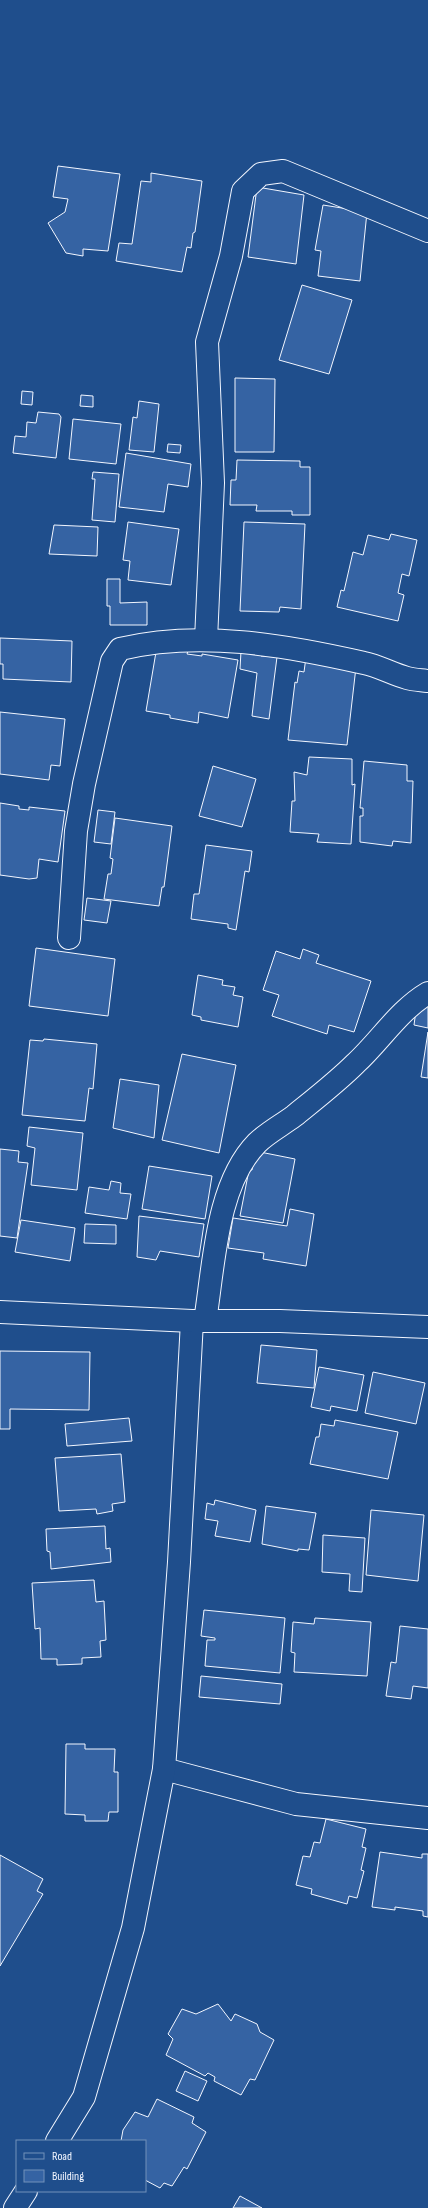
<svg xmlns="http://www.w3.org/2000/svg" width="428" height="2208" font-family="'Sofia Sans Condensed',sans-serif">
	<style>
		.building { fill: #3563a3; stroke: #f2f6ff }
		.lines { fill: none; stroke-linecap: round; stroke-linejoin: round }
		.street-casing { stroke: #f2f6ff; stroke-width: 24 }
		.primary-casing { stroke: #f2f6ff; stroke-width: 24 }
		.street { stroke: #1f4e8c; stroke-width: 22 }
		.primary { stroke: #1f4e8c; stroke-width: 22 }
	</style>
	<rect width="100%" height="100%" fill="#1f4e8c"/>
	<!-- building -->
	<g class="building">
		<path d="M 58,166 L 120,174 L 108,251 L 83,249 L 83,256 L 66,253 L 48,223 L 65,212 L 68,199 L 53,197 Z"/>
		<path d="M 151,173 L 202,181 L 195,232 L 193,233 L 191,248 L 187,247 L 182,272 L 116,261 L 119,243 L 132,244 L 141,181 L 151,182 Z"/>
		<path d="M 257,187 L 304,195 L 296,264 L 248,257 Z"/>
		<path d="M 323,205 L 367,212 L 360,281 L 318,276 L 321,251 L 315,250 Z"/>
		<path d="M 302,285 L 352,300 L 329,374 L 279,360 Z"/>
		<path d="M 235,378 L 275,379 L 274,452 L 235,452 Z"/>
		<path d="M 22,391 L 33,392 L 32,405 L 21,404 Z"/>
		<path d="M 81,395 L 93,396 L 93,407 L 80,406 Z"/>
		<path d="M 139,401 L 159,404 L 154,452 L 129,450 L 133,417 L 137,418 Z"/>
		<path d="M 38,412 L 59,414 L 61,417 L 56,458 L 13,453 L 15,436 L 26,437 L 27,422 L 36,423 Z"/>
		<path d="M 73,419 L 121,424 L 116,464 L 69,459 Z"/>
		<path d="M 168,444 L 181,445 L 180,453 L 167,452 Z"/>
		<path d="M 126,453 L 191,464 L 188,487 L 168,484 L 164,512 L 119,507 Z"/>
		<path d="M 237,460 L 300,461 L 300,467 L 310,467 L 310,515 L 292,515 L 292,511 L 256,511 L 257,505 L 230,505 L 231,480 L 236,480 Z"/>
		<path d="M 93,472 L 119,474 L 115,522 L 92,520 L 95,479 L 92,479 Z"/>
		<path d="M 128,522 L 179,529 L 171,585 L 128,580 L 130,561 L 123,560 Z"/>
		<path d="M 244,522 L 305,524 L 301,609 L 280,607 L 279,612 L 240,611 Z"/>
		<path d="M 54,525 L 98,527 L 97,556 L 49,554 Z"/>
		<path d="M 391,534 L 417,540 L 409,576 L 402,574 L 398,593 L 404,595 L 398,621 L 337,607 L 341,590 L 344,591 L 353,552 L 363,555 L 368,535 L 389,540 Z"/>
		<path d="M 107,579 L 120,579 L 120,603 L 147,602 L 147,625 L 110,625 L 110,606 L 107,606 Z"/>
		<path d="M 0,638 L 72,641 L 71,682 L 3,679 L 3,664 L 0,664 Z"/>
		<path d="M 157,646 L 188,651 L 187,654 L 202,656 L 202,654 L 238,660 L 228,718 L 199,712 L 198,723 L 170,718 L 170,715 L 146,711 Z"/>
		<path d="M 241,651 L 262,653 L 261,656 L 277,657 L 269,719 L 252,716 L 257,673 L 240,669 Z"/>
		<path d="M 306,657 L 356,667 L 347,745 L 288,740 L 295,682 L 297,683 L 299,671 L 304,672 Z"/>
		<path d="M 0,712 L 65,719 L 60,766 L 51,765 L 49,780 L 0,774 Z"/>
		<path d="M 309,757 L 352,759 L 352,785 L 355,784 L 351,844 L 317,842 L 319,834 L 290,832 L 292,801 L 295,801 L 294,772 L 307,775 Z"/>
		<path d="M 364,761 L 407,765 L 407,781 L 413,781 L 411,843 L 393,841 L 392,846 L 360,842 L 360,816 L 363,816 L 363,808 L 360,808 Z"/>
		<path d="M 213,766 L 256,779 L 242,827 L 199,816 Z"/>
		<path d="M 0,803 L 19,806 L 19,809 L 29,810 L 29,807 L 65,811 L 58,862 L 39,859 L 37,878 L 29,879 L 0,875 Z"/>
		<path d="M 98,810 L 115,812 L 111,844 L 94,842 Z"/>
		<path d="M 115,818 L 172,826 L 164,887 L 162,887 L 159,906 L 104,899 L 108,874 L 111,874 L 113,859 L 110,858 Z"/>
		<path d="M 206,845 L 252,851 L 249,872 L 245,871 L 236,930 L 228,928 L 228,924 L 191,919 L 194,894 L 199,894 Z"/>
		<path d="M 87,898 L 111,901 L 107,923 L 84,920 Z"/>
		<path d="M 36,948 L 115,959 L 108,1016 L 29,1006 Z"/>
		<path d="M 303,949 L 319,955 L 316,963 L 371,981 L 354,1032 L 329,1025 L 327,1034 L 272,1016 L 279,995 L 263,990 L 276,951 L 300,959 Z"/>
		<path d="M 198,975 L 223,980 L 222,985 L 235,987 L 233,995 L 243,997 L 238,1027 L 201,1020 L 201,1017 L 192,1015 Z"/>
		<path d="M 417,1003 L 428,1004 L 428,1028 L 414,1025 Z"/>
		<path d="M 428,1032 L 428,1078 L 421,1077 Z"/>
		<path d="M 44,1039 L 97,1044 L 93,1089 L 89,1088 L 85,1121 L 22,1115 L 30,1040 L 43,1041 Z"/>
		<path d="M 182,1054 L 236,1065 L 219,1153 L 162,1140 Z"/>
		<path d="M 120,1079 L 159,1085 L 154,1138 L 113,1128 Z"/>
		<path d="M 29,1127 L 83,1133 L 77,1190 L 31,1185 L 35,1148 L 27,1146 Z"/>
		<path d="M 0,1149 L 19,1151 L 18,1162 L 28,1163 L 17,1238 L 0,1236 Z"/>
		<path d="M 255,1151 L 295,1159 L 283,1223 L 240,1216 L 249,1170 L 252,1170 Z"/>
		<path d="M 149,1166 L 212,1176 L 205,1219 L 142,1209 Z"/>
		<path d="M 111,1181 L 121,1183 L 120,1193 L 131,1194 L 127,1219 L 85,1213 L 89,1187 L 109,1190 Z"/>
		<path d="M 290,1209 L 314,1214 L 306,1266 L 263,1259 L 264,1253 L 228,1248 L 233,1218 L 287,1226 Z"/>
		<path d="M 139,1216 L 204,1224 L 199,1257 L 160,1251 L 156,1260 L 137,1257 Z"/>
		<path d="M 21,1220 L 75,1228 L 70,1261 L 15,1252 Z"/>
		<path d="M 85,1224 L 116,1225 L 116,1244 L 84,1243 Z"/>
		<path d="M 261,1345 L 317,1350 L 314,1388 L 257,1383 Z"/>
		<path d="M 0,1351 L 90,1352 L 89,1410 L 10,1409 L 10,1429 L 0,1429 Z"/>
		<path d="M 319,1367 L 364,1375 L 357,1411 L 331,1406 L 330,1411 L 311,1407 Z"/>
		<path d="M 373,1372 L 425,1383 L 416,1424 L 365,1413 Z"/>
		<path d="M 129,1418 L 132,1441 L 67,1446 L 65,1424 Z"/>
		<path d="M 335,1420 L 398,1432 L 388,1479 L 310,1464 L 316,1437 L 319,1437 L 321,1424 L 334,1426 Z"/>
		<path d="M 121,1454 L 125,1502 L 112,1504 L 113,1511 L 97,1514 L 96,1509 L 59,1511 L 55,1458 Z"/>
		<path d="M 215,1500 L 256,1510 L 250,1542 L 215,1536 L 218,1521 L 205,1519 L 207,1503 L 214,1505 Z"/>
		<path d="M 266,1506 L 316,1513 L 309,1550 L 298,1549 L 298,1551 L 262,1544 Z"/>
		<path d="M 371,1510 L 424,1515 L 418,1581 L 366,1575 Z"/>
		<path d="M 105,1526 L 106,1549 L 110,1548 L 111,1562 L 51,1569 L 50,1552 L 47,1551 L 46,1529 Z"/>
		<path d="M 323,1535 L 365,1538 L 362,1592 L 349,1591 L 350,1574 L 322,1572 Z"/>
		<path d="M 94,1580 L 96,1602 L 104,1601 L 106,1640 L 100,1641 L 101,1657 L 82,1658 L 82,1664 L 57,1665 L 57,1659 L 41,1659 L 40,1628 L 35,1629 L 32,1583 Z"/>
		<path d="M 204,1610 L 285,1618 L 280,1673 L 205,1666 L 207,1640 L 215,1640 L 215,1638 L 201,1636 Z"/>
		<path d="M 315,1618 L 371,1622 L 367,1676 L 294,1672 L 295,1653 L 291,1652 L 293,1622 L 314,1624 Z"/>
		<path d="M 400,1626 L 428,1629 L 428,1688 L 413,1686 L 411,1699 L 386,1696 L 391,1662 L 396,1663 Z"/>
		<path d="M 201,1676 L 282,1684 L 280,1704 L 199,1697 Z"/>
		<path d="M 66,1744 L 85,1744 L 85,1749 L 115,1749 L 114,1772 L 118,1772 L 118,1812 L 109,1812 L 108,1821 L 85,1821 L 85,1815 L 65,1814 Z"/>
		<path d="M 326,1819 L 366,1829 L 362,1847 L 366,1848 L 361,1870 L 364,1871 L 357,1898 L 349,1896 L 347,1904 L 311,1894 L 312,1889 L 296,1885 L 303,1856 L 310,1857 L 314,1842 L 320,1843 Z"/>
		<path d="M 380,1852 L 422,1858 L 422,1854 L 428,1854 L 428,1917 L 423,1916 L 423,1911 L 395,1907 L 395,1910 L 372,1907 Z"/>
		<path d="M 0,1855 L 43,1879 L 37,1891 L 43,1894 L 0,1966 Z"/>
		<path d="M 218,2004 L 231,2021 L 235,2014 L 257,2024 L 260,2032 L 274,2040 L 255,2080 L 250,2079 L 241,2095 L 214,2081 L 215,2077 L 208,2073 L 205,2076 L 166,2055 L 173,2039 L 168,2034 L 182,2009 L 196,2014 Z"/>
		<path d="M 185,2071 L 207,2081 L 198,2101 L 176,2091 Z"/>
		<path d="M 157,2099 L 194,2117 L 192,2123 L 206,2132 L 187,2169 L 184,2167 L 172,2186 L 164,2183 L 160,2188 L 145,2180 L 145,2141 L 121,2141 L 123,2130 L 135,2112 L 148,2117 Z"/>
		<path d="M 240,2196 L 262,2208 L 233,2208 Z"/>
	</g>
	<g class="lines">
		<!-- street casing -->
		<g class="street-casing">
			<g id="street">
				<path d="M 206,640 L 213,483 L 207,342 L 231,256 L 243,191 L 261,174 L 283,171 L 428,231"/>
				<path d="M 69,938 L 76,831 L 84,784 L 112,661 L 120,649 C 199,630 285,645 364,663 C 379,666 392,674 407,678 C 414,680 421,680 428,681"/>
				<path d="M 205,1321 C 214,1265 216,1185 257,1143 C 267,1133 282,1125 294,1116 C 315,1099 337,1082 356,1063 C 380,1041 399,1010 428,993"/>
				<path d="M 164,1769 L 296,1804 L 428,1818"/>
				<path d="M 57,2141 L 84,2097 L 133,1928 L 164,1769 L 179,1562 L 192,1321"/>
				<path d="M 15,2208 L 26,2191"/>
			</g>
		</g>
		<!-- primary casing -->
		<g class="primary-casing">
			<path id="primary" d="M 0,1312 L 192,1321 L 280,1321 L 428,1327"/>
		</g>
		<!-- street -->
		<use href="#street" class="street"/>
		<!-- primary -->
		<use href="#primary" class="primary"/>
	</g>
	<!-- legend -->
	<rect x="16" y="2140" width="130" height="52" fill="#1f4e8c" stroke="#7391ba"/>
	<rect x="24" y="2153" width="20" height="6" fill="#1f4e8c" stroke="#7391ba"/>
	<text x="52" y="2160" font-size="12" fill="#f2f6ff">Road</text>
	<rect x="24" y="2170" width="20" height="12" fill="#3563a3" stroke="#7391ba"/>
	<text x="52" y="2180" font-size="12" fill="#f2f6ff">Building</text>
</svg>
